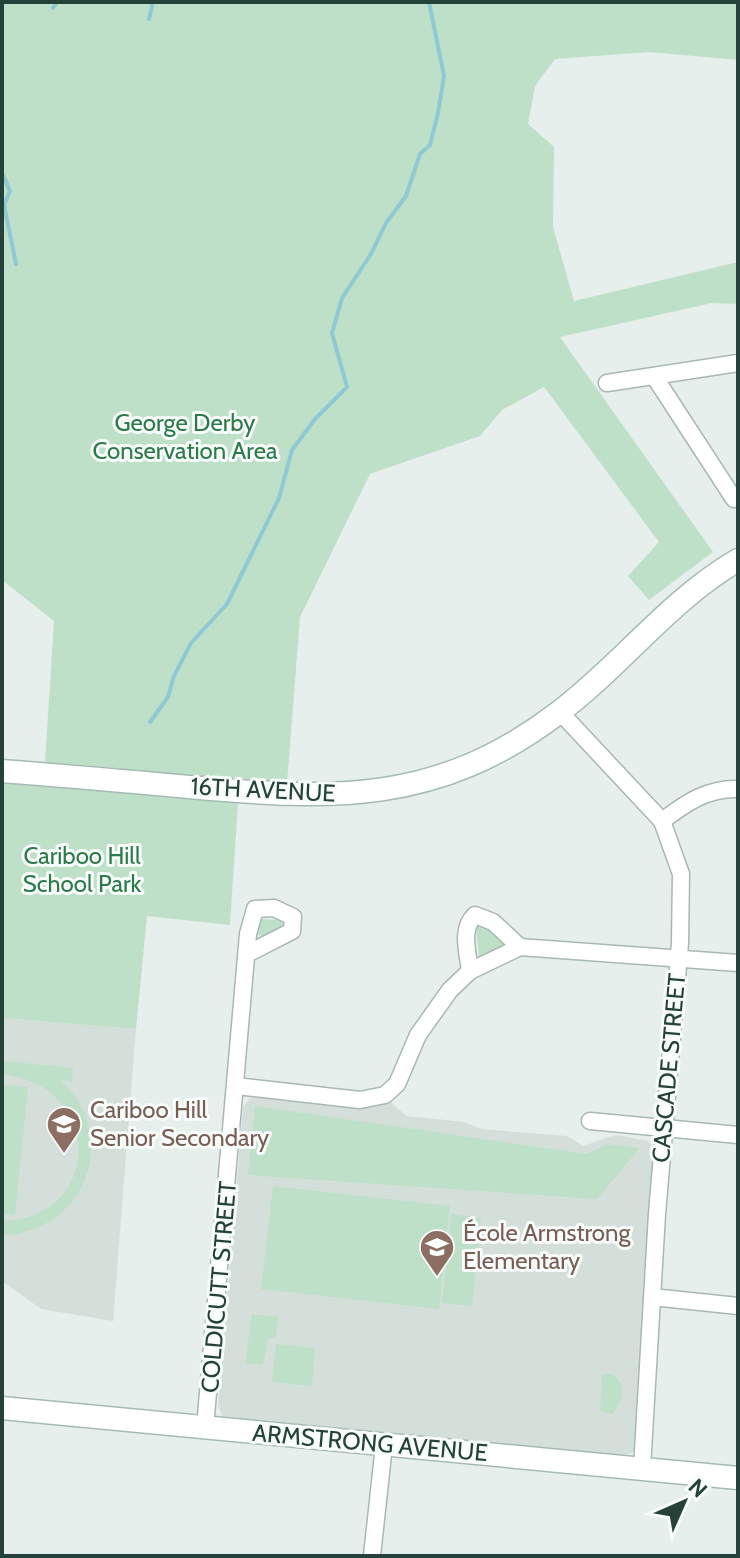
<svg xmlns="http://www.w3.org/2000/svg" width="740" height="1558" font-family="Cabin,sans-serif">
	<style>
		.built { fill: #d4dfda }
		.green { fill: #bfe0c8 }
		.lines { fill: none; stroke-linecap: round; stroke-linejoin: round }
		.stream { stroke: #8ec9d4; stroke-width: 4 }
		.street-casing { stroke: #a8b8b2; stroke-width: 19 }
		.secondary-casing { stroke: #a4bbb3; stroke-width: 25 }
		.street { stroke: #fff; stroke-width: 16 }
		.secondary { stroke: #fff; stroke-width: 22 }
		.labels { text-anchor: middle; stroke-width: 6; stroke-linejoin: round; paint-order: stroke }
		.park-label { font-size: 24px; fill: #2d7a4b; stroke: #f7fbf9 }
		.street-label { font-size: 24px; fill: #24423a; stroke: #f7fbf9 }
		.education-label { font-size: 24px; fill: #785e54; stroke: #f7fbf9; text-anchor: start }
	</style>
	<rect width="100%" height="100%" fill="#e6efeb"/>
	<!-- built -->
	<g class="built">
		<path d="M 2,1018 L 136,1029 L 113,1321 L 41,1309 L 2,1281 Z"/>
		<path d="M 257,1097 L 367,1108 L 390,1102 L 407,1116 L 464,1122 L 481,1129 L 567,1136 L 583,1146 L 615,1135 L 649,1141 L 653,1151 L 634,1452 L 621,1456 L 367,1435 L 222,1416 L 218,1405 L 243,1107 L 249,1099 Z"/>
	</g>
	<!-- green -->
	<g class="green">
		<path d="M 2,2 L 738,2 L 738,60 L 649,52 L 555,59 L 535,86 L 528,124 L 554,147 L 553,227 L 574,301 L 738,262 L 738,304 L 712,303 L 560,337 L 713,552 L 649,600 L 628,576 L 659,542 L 544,387 L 502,410 L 480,436 L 370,474 L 300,617 L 287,784 L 81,765 L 72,768 L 45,762 L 54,621 L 2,580 Z"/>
		<path d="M 2,781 L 238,803 L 230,925 L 147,916 L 136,1029 L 2,1018 Z"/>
		<path d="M 261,919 L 281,920 L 284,926 L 261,937 L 257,932 Z"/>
		<path d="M 480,923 L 504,945 L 479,957 L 476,927 Z"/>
		<path d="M 2,1061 L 73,1068 L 72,1081 L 60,1080 C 121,1134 87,1229 7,1235 L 2,1234 L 2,1221 C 103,1219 105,1085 2,1074 Z"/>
		<path d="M 2,1085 L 28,1087 L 15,1215 L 2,1213 Z"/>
		<path d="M 255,1106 L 586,1154 L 608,1144 L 640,1148 L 597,1199 L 248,1175 Z"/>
		<path d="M 273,1186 L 450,1206 L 439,1309 L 261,1289 Z"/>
		<path d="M 451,1214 L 481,1218 L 472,1306 L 442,1303 Z"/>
		<path d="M 252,1314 L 278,1317 L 276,1337 L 268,1339 L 263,1365 L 245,1363 Z"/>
		<path d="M 276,1344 L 315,1348 L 312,1386 L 272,1382 Z"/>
		<path d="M 612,1374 C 627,1384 624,1402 612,1414 L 600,1411 L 602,1375 Z"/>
	</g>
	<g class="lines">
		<!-- stream -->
		<g class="stream">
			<path d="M 53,8 L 57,2"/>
			<path d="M 149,19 L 153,2"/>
			<path d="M 2,173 L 10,191 L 4,205 L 16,264"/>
			<path d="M 150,722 L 168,697 L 174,676 L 191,643 L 227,604 L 279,498 L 292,450 L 315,419 L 347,387 L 332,333 L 342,298 L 371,254 L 386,223 L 406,196 L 420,154 L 430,145 L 438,113 L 444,76 L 429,2"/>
		</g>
		<!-- street casing -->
		<g class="street-casing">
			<g id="street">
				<path d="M 654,376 L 734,499"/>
				<path d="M 607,383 L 738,363"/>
				<path d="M 560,712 L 662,821 L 681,874 L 680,943 L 657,1214 L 642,1468"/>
				<path d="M 662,821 C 686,803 707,788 738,789"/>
				<path d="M 470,971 C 468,953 460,929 475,915 L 493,922 L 520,947"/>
				<path d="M 236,1086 L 360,1100 L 385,1095 L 397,1084 L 418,1035 L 450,990 L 470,971 L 520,947 L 738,963"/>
				<path d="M 590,1121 L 738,1135"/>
				<path d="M 652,1297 L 738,1306"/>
				<path d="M 205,1427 L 248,934 L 255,909 L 274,908 L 293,917 L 292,931 L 247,954"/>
				<path d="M 372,1556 L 384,1445"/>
			</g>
		</g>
		<!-- secondary casing -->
		<g class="secondary-casing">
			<g id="secondary">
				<path d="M 2,771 C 64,776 127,781 189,787 C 332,800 437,805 558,713 C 622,665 668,601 738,560"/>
				<path d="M 2,1408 L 738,1478"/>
			</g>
		</g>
		<!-- street -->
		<use href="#street" class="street"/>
		<!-- secondary -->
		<use href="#secondary" class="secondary"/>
	</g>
	<!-- icons -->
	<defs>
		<g id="school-pin" transform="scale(1.8)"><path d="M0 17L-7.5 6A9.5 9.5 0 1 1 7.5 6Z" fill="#8d6e63" stroke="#f7fbf9"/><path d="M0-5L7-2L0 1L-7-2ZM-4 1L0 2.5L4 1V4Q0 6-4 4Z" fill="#fff"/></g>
	</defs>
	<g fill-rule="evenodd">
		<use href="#school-pin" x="64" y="1124"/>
		<use href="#school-pin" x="437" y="1247"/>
	</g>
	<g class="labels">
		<!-- park labels -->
		<g class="park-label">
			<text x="185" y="431">George Derby<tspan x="185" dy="28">Conservation Area</tspan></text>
			<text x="82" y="864">Cariboo Hill<tspan x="82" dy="28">School Park</tspan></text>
		</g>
		<!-- street labels -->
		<g class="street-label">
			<text transform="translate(263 790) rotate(3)" y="8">16TH AVENUE</text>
			<text transform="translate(669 1068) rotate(-85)" y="8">CASCADE STREET</text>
			<text transform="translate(219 1287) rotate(-85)" y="8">COLDICUTT STREET</text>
			<text transform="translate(370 1443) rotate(5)" y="8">ARMSTRONG AVENUE</text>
		</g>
		<!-- education labels -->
		<g class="education-label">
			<text x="90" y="1118">Cariboo Hill<tspan x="90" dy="28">Senior Secondary</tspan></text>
			<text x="463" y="1241">École Armstrong<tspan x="463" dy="28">Elementary</tspan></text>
		</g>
	</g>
	<!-- border -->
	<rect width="740" height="1558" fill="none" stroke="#24423a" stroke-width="8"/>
	<!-- north arrow -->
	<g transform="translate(684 1502) rotate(45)" stroke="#f7fbf9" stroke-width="6" paint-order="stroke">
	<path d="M0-6L14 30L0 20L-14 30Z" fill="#24423a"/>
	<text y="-12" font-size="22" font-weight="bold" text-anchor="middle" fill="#24423a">N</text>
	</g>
</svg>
